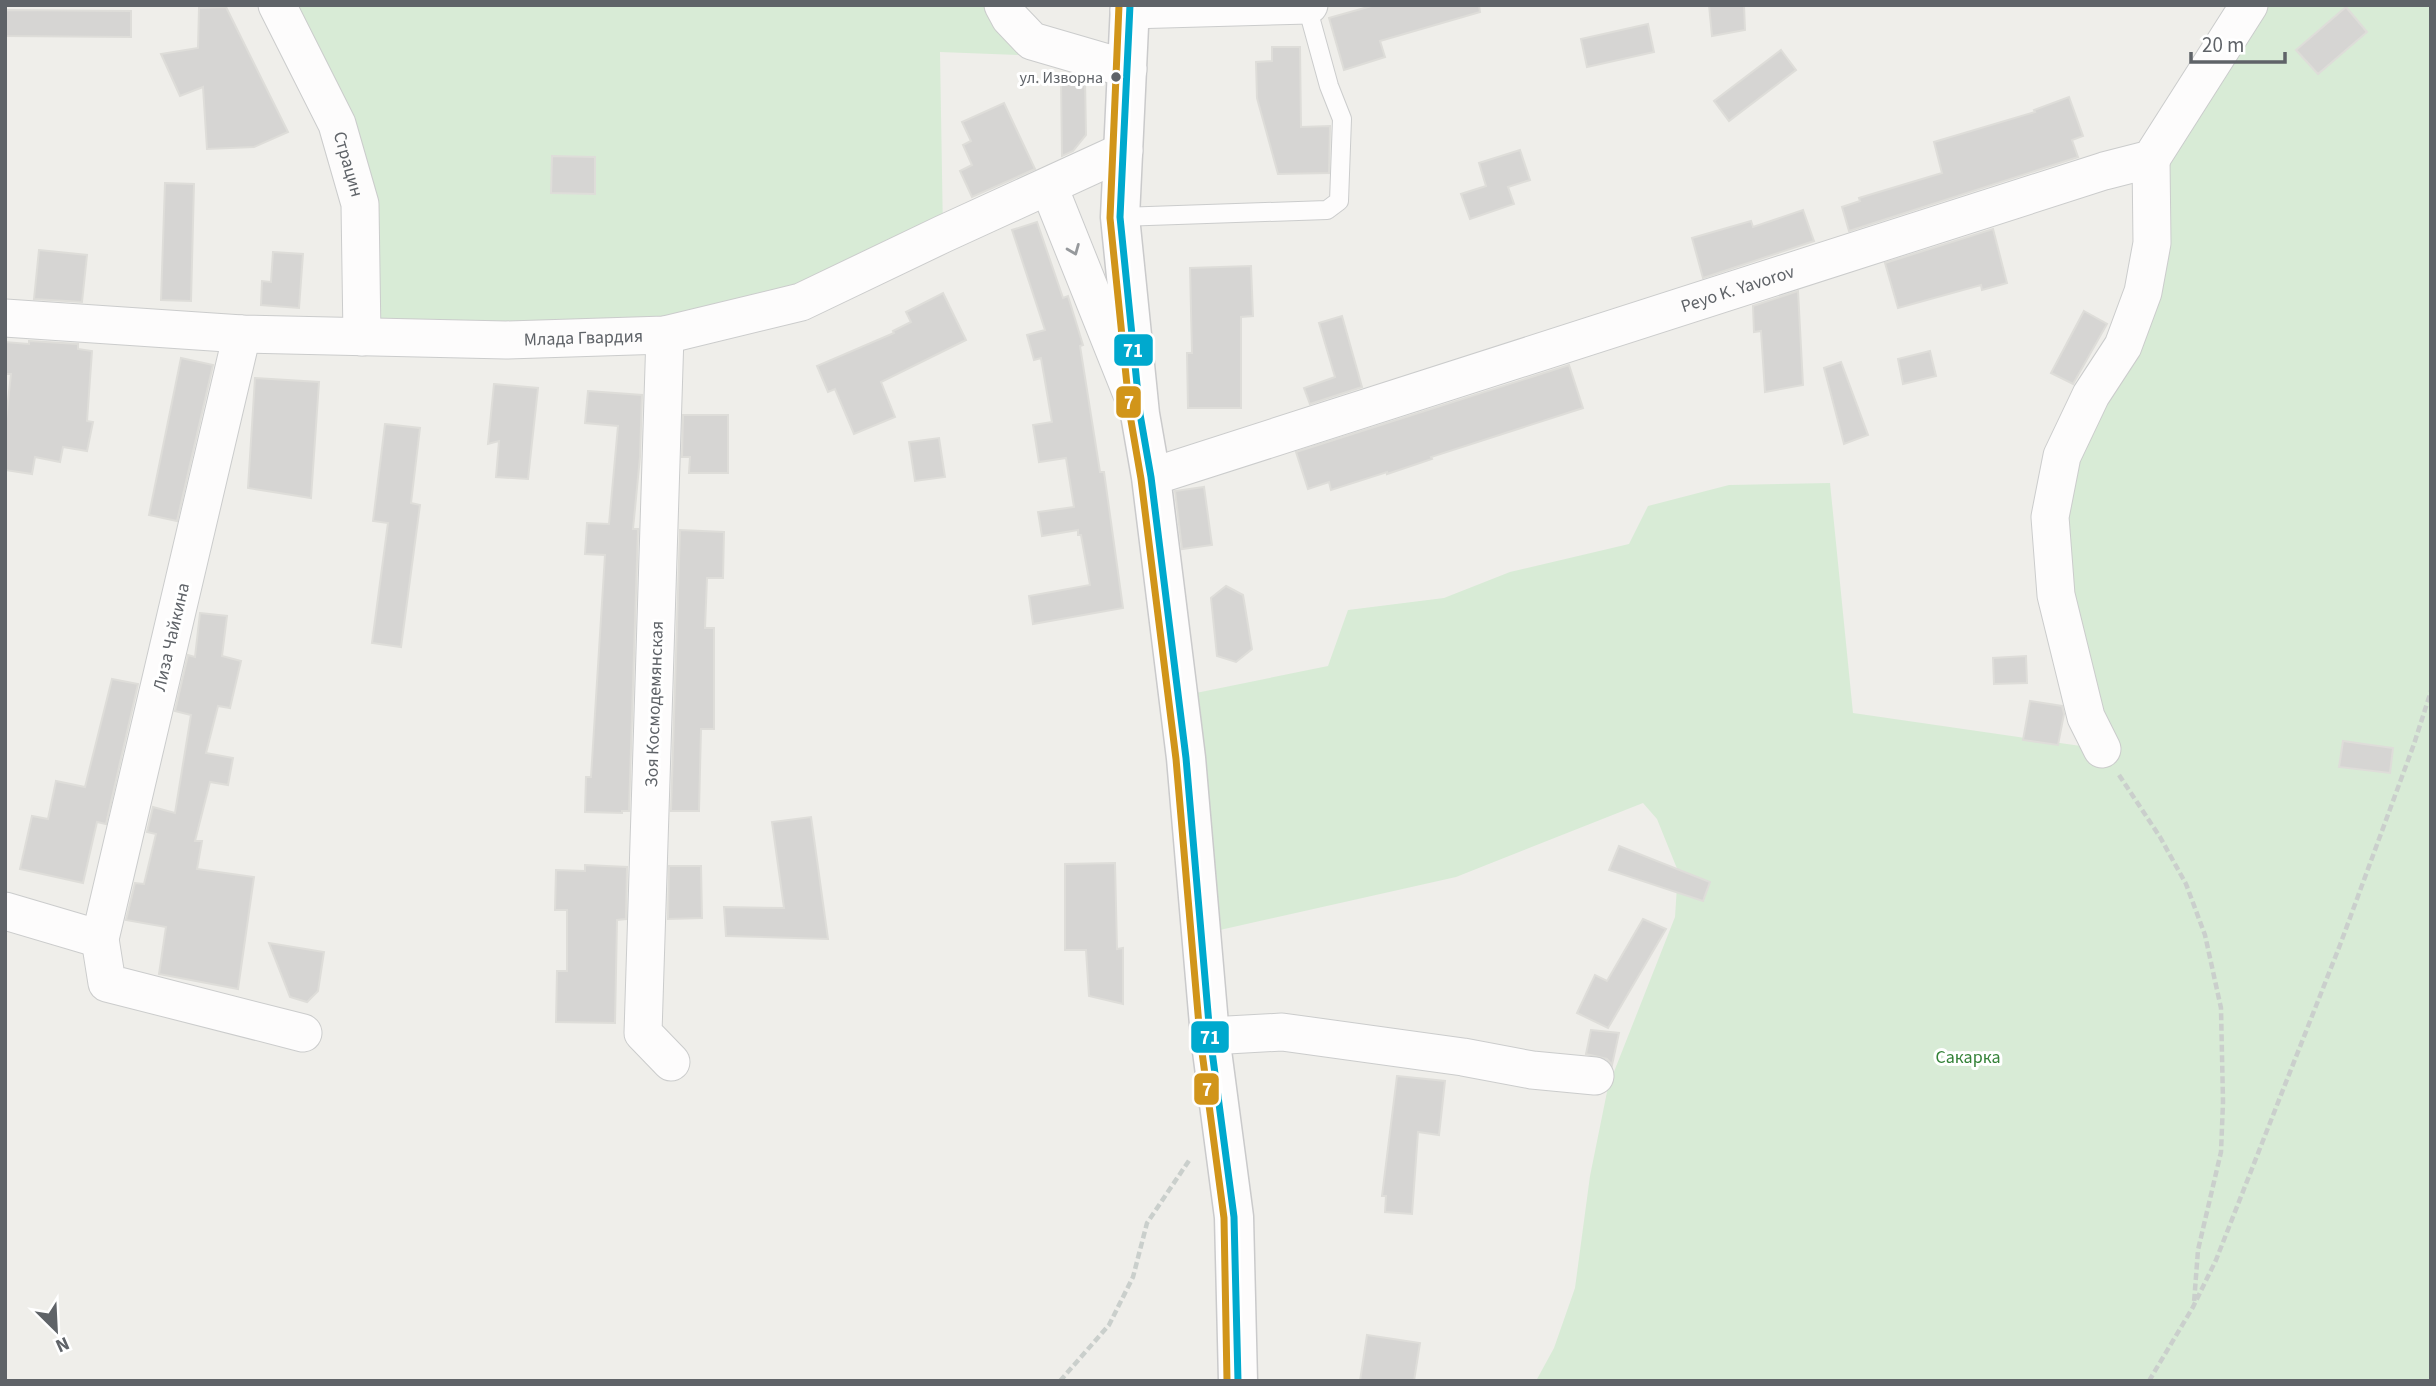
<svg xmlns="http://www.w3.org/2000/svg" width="2436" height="1386" font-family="'Source Sans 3',sans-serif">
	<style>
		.green { fill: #d8ebd6 }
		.building { fill: #d6d5d3; stroke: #deddd9; stroke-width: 2 }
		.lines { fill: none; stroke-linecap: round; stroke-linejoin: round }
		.lane-casing { stroke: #cbcccc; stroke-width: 20 }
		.street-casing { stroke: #cbcccc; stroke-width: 39 }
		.secondary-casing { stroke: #cacacb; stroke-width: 41 }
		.path { stroke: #cacfcc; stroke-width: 4.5; stroke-dasharray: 7 3.5; stroke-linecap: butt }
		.lane { stroke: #fdfcfc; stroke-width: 18 }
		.street { stroke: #fdfcfc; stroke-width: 37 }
		.secondary { stroke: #fdfcfc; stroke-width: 38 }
		.bus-1-casing { stroke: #fff; stroke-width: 12 }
		.bus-2-casing { stroke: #fff; stroke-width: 12 }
		.bus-1 { stroke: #00a9ce; stroke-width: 7 }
		.bus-2 { stroke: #d1951a; stroke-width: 7 }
		.oneway { stroke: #96999c }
		.bus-dot { fill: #5f6368; stroke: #fff; stroke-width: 2.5 }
		.labels { text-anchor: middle; stroke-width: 6; stroke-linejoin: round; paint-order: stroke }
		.bus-label { font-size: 16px; fill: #5f6368; stroke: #fff; text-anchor: end }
		.street-label { font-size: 18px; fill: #5f6368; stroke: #fff }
		.park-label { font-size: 18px; fill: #348238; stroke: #fff }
		.line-badge { stroke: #fff; stroke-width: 2.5 }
		.badge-label { font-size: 19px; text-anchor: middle; font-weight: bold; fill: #fff }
	</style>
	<rect width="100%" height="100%" fill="#efeeea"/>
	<!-- green -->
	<g class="green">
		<path d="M 277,5 L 1002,5 L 1010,18 L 1020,55 L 940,52 L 943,234 L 665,335 L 362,337 L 360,204 Z"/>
		<path d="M 2249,5 L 2431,5 L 2431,1381 L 1536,1381 L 1554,1348 L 1575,1288 L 1590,1176 L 1608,1087 L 1675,917 L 1678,871 L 1657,819 L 1643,803 L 1456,877 L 1211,932 L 1191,694 L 1328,666 L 1348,610 L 1444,598 L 1510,572 L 1629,544 L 1648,506 L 1729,485 L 1830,483 L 1853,713 L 2102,749 L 2050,517 L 2123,346 L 2152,197 Z"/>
	</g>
	<!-- building -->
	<g class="building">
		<path d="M 1375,5 L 1479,5 L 1480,12 L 1380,41 L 1385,57 L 1344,70 L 1329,18 Z"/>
		<path d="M 1709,5 L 1744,5 L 1745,30 L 1712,36 Z"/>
		<path d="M 226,7 L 288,132 L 254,147 L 207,149 L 203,87 L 180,96 L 161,54 L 198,48 L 199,8 Z"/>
		<path d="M 2346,7 L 2367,32 L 2318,74 L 2296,50 Z"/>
		<path d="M 5,10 L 131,11 L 131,37 L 5,36 Z"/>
		<path d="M 1648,24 L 1654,52 L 1587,67 L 1581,39 Z"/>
		<path d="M 1272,47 L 1300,47 L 1301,127 L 1330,126 L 1329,173 L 1278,174 L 1257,98 L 1256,62 L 1272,61 Z"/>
		<path d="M 1781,50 L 1796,70 L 1729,121 L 1714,101 Z"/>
		<path d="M 1061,79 L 1085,79 L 1086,135 L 1073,151 L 1062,156 Z"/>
		<path d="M 2069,97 L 2083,136 L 2072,140 L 2078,157 L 1849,231 L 1842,207 L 1860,201 L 1859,198 L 1942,173 L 1934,142 L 2035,112 L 2034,110 Z"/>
		<path d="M 1004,103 L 1035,169 L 972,197 L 960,171 L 972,165 L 963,145 L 971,141 L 962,122 Z"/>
		<path d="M 1520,150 L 1530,180 L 1508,187 L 1514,204 L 1470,219 L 1461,194 L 1486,186 L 1479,163 Z"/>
		<path d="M 552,156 L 595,157 L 595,194 L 551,193 Z"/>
		<path d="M 165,183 L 194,184 L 191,301 L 161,300 Z"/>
		<path d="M 1803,210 L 1814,241 L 1703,278 L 1692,238 L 1751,221 L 1753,227 Z"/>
		<path d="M 1037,222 L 1063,298 L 1068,296 L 1083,345 L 1080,346 L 1100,472 L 1104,472 L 1123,608 L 1033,624 L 1029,596 L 1090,585 L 1081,535 L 1078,535 L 1078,530 L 1042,536 L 1038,512 L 1074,507 L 1066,458 L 1039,462 L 1033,425 L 1052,422 L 1041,358 L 1034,360 L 1027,335 L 1045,330 L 1012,230 Z"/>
		<path d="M 1993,229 L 2007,283 L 1982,290 L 1981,285 L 1898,308 L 1885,263 Z"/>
		<path d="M 39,250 L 87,255 L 82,302 L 34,299 Z"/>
		<path d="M 273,252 L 303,254 L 299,308 L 261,305 L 262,281 L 271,282 Z"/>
		<path d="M 1251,266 L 1253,316 L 1241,317 L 1241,408 L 1188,408 L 1187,353 L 1192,353 L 1190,268 Z"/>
		<path d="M 1798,291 L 1803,385 L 1765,392 L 1761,331 L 1754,332 L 1753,306 Z"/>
		<path d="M 943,293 L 966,340 L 881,382 L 895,417 L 854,434 L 835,389 L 828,392 L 817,366 L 894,333 L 893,331 L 911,322 L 906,312 Z"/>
		<path d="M 2084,311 L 2107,324 L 2073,384 L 2051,373 Z"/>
		<path d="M 1342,316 L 1362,387 L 1310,404 L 1304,388 L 1335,377 L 1319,323 Z"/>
		<path d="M 29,341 L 78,344 L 78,349 L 92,351 L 87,421 L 93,422 L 87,451 L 63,447 L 60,462 L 35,457 L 32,474 L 5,470 L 5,428 L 11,374 L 5,374 L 5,342 L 29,344 Z"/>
		<path d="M 1930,351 L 1936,376 L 1903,384 L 1898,359 Z"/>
		<path d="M 181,358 L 213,365 L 177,521 L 149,515 Z"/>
		<path d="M 1841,362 L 1868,435 L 1844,444 L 1824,368 Z"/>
		<path d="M 1569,365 L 1583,408 L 1431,457 L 1432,459 L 1387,474 L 1387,472 L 1331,490 L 1329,482 L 1308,489 L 1296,452 Z"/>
		<path d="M 255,378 L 319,382 L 311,498 L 248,488 Z"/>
		<path d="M 494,384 L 538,388 L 528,479 L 496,477 L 499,441 L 488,444 Z"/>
		<path d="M 588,391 L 642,395 L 640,457 L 633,529 L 638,529 L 629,811 L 622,811 L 622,813 L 585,812 L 586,777 L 591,777 L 605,555 L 585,554 L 587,523 L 609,524 L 618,426 L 585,423 Z"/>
		<path d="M 683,415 L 728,415 L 728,473 L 689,473 L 690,457 L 682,457 Z"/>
		<path d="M 385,424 L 420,428 L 411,503 L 420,505 L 401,647 L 372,643 L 388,523 L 373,521 Z"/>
		<path d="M 939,438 L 945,477 L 915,481 L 909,442 Z"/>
		<path d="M 1204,487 L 1212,545 L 1182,549 L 1175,491 Z"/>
		<path d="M 680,530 L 724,532 L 723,578 L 707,578 L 705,628 L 714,628 L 714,729 L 701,729 L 699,811 L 671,811 Z"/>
		<path d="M 1226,586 L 1243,595 L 1252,649 L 1236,662 L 1217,656 L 1211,598 Z"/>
		<path d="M 200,613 L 227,616 L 222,656 L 241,661 L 230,708 L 218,706 L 206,753 L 233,758 L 228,785 L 210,782 L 195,841 L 202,841 L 197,869 L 254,877 L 238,989 L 159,974 L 166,927 L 126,920 L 135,883 L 144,884 L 156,834 L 147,832 L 153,807 L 175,813 L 191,715 L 175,711 L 188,655 L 195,657 Z"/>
		<path d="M 2026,656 L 2027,683 L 1994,684 L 1993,658 Z"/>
		<path d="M 112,679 L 138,684 L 106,824 L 97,822 L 83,883 L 20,869 L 32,816 L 48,819 L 56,781 L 85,787 Z"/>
		<path d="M 2030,701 L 2062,706 L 2064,714 L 2058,745 L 2023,740 Z"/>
		<path d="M 2343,741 L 2393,748 L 2390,773 L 2339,767 Z"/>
		<path d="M 811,817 L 828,939 L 726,936 L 724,907 L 784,908 L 772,822 Z"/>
		<path d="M 1619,846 L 1710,882 L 1703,901 L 1609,870 Z"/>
		<path d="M 1115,863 L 1117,949 L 1123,948 L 1123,1004 L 1089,996 L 1086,950 L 1065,950 L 1065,864 Z"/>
		<path d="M 585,865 L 627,867 L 626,919 L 617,920 L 615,1023 L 556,1022 L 557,971 L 567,971 L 567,910 L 555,910 L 556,870 L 585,871 Z"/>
		<path d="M 669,866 L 701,866 L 702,918 L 668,919 Z"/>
		<path d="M 1643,919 L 1666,929 L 1608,1028 L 1577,1013 L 1595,975 L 1607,981 Z"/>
		<path d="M 269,943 L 324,952 L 318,991 L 307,1002 L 290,997 Z"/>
		<path d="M 1591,1030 L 1619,1033 L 1612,1065 L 1607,1059 L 1586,1054 Z"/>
		<path d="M 1397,1076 L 1445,1081 L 1439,1135 L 1418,1132 L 1412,1214 L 1385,1212 L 1386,1196 L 1382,1196 Z"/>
		<path d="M 1367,1335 L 1420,1343 L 1414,1381 L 1360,1381 Z"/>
	</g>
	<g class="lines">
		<!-- lane casing -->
		<g class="lane-casing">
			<path id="lane" d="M 1120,217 L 1327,210 L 1339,201 L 1342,119 L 1329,86 L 1307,6"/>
		</g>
		<!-- street casing -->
		<g class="street-casing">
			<g id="street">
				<path id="s1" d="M 277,5 L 337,124 L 360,204 L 362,337"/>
				<path d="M 1003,5 L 1010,18 L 1032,41 L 1128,69"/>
				<path d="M 1129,10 L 1309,5"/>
				<path d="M 1049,187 L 1133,397"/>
				<path id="s2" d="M 5,318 L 242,334 L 506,340 L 665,335 L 801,302 L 943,234 L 1124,151"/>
				<path d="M 242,334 L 100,939 L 107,983 L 303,1033"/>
				<path d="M 665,335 L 643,1033 L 671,1062"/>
				<path id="s3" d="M 1151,477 L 2104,171 L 2151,159 L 2249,5"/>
				<path d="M 2102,749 L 2086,717 L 2056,595 L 2050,517 L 2062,456 L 2091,395 L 2123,346 L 2143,292 L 2152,243 L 2151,159"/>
				<path d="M 5,911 L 100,939"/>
				<path d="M 1210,1036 L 1282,1032 L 1463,1057 L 1532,1070 L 1595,1076"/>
			</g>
		</g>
		<!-- secondary casing -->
		<g class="secondary-casing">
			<path id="secondary" d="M 1130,5 L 1120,217 L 1140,414 L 1151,477 L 1186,758 L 1210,1036 L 1234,1217 L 1238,1381"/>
		</g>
		<!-- path -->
		<g class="path">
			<path d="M 2119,775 L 2160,837 L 2186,884 L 2205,935 L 2221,1008 L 2223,1102 L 2221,1152 L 2198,1250 L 2194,1303"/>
			<path d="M 1060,1381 L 1109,1325 L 1133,1277 L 1147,1223 L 1190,1159"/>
			<path d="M 2149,1381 L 2193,1307 L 2216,1260 L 2340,945 L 2414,744 L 2431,691"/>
		</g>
		<!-- lane -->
		<use href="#lane" class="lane"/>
		<!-- street -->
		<use href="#street" class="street"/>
		<!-- secondary -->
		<use href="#secondary" class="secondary"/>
		<!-- bus-1 casing -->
		<g class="bus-1-casing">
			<path id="bus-1" d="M 1130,5 L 1120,217 L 1140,414 L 1151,477 L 1186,758 L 1210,1036 L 1234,1217 L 1238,1381"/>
		</g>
		<!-- bus-2 casing -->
		<g class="bus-2-casing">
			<path id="bus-2" d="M 1119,5 L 1110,218 L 1130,415 L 1141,479 L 1176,759 L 1200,1037 L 1224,1218 L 1227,1381"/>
		</g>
		<!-- bus-1 -->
		<use href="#bus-1" class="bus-1"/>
		<!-- bus-2 -->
		<use href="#bus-2" class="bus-2"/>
	</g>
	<!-- one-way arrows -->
	<defs><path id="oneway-chevron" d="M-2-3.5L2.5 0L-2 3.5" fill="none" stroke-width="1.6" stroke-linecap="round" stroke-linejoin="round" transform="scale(1.75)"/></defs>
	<use class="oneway" href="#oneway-chevron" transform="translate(1074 250) rotate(68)"/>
	<!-- markers -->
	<circle class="bus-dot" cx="1116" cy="77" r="6"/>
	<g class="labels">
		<!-- bus labels -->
		<g class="bus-label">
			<text x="1103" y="83">ул. Изворна</text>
		</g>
		<!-- street labels -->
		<g class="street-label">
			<text dy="6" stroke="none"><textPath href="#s1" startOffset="175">Страцин</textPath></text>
			<text dy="6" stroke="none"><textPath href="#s3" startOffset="616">Peyo K. Yavorov</textPath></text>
			<text dy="6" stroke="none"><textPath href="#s2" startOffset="579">Млада Гвардия</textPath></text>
			<text transform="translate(171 637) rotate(-77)" y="6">Лиза Чайкина</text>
			<text transform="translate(654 704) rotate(-88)" y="6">Зоя Космодемянская</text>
		</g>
		<!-- park labels -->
		<g class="park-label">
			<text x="1968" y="1063">Сакарка</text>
		</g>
	</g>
	<g class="line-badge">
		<rect x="1113" y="333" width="41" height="34" rx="7" fill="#00a9ce"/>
		<rect x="1115" y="385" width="27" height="34" rx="7" fill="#d1951a"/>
		<rect x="1190" y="1020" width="40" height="34" rx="7" fill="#00a9ce"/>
		<rect x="1193" y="1072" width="27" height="34" rx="7" fill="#d1951a"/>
	</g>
	<g class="badge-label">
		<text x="1133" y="357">71</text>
		<text x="1129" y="409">7</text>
		<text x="1210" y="1044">71</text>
		<text x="1207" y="1096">7</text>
	</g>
	<!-- border -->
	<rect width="2436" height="1386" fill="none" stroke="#5f6368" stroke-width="14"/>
	<!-- north arrow -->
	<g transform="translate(56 1330) rotate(156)" stroke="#ffffff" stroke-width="5" paint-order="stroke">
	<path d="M0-5L12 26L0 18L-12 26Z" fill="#5f6368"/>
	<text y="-10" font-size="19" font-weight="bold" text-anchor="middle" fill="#5f6368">N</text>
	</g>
	<!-- scale -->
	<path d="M2191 52v10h94v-10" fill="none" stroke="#5f6368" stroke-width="3.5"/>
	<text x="2202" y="52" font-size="21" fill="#5f6368" stroke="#ffffff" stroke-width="5" paint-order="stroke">20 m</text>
</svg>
